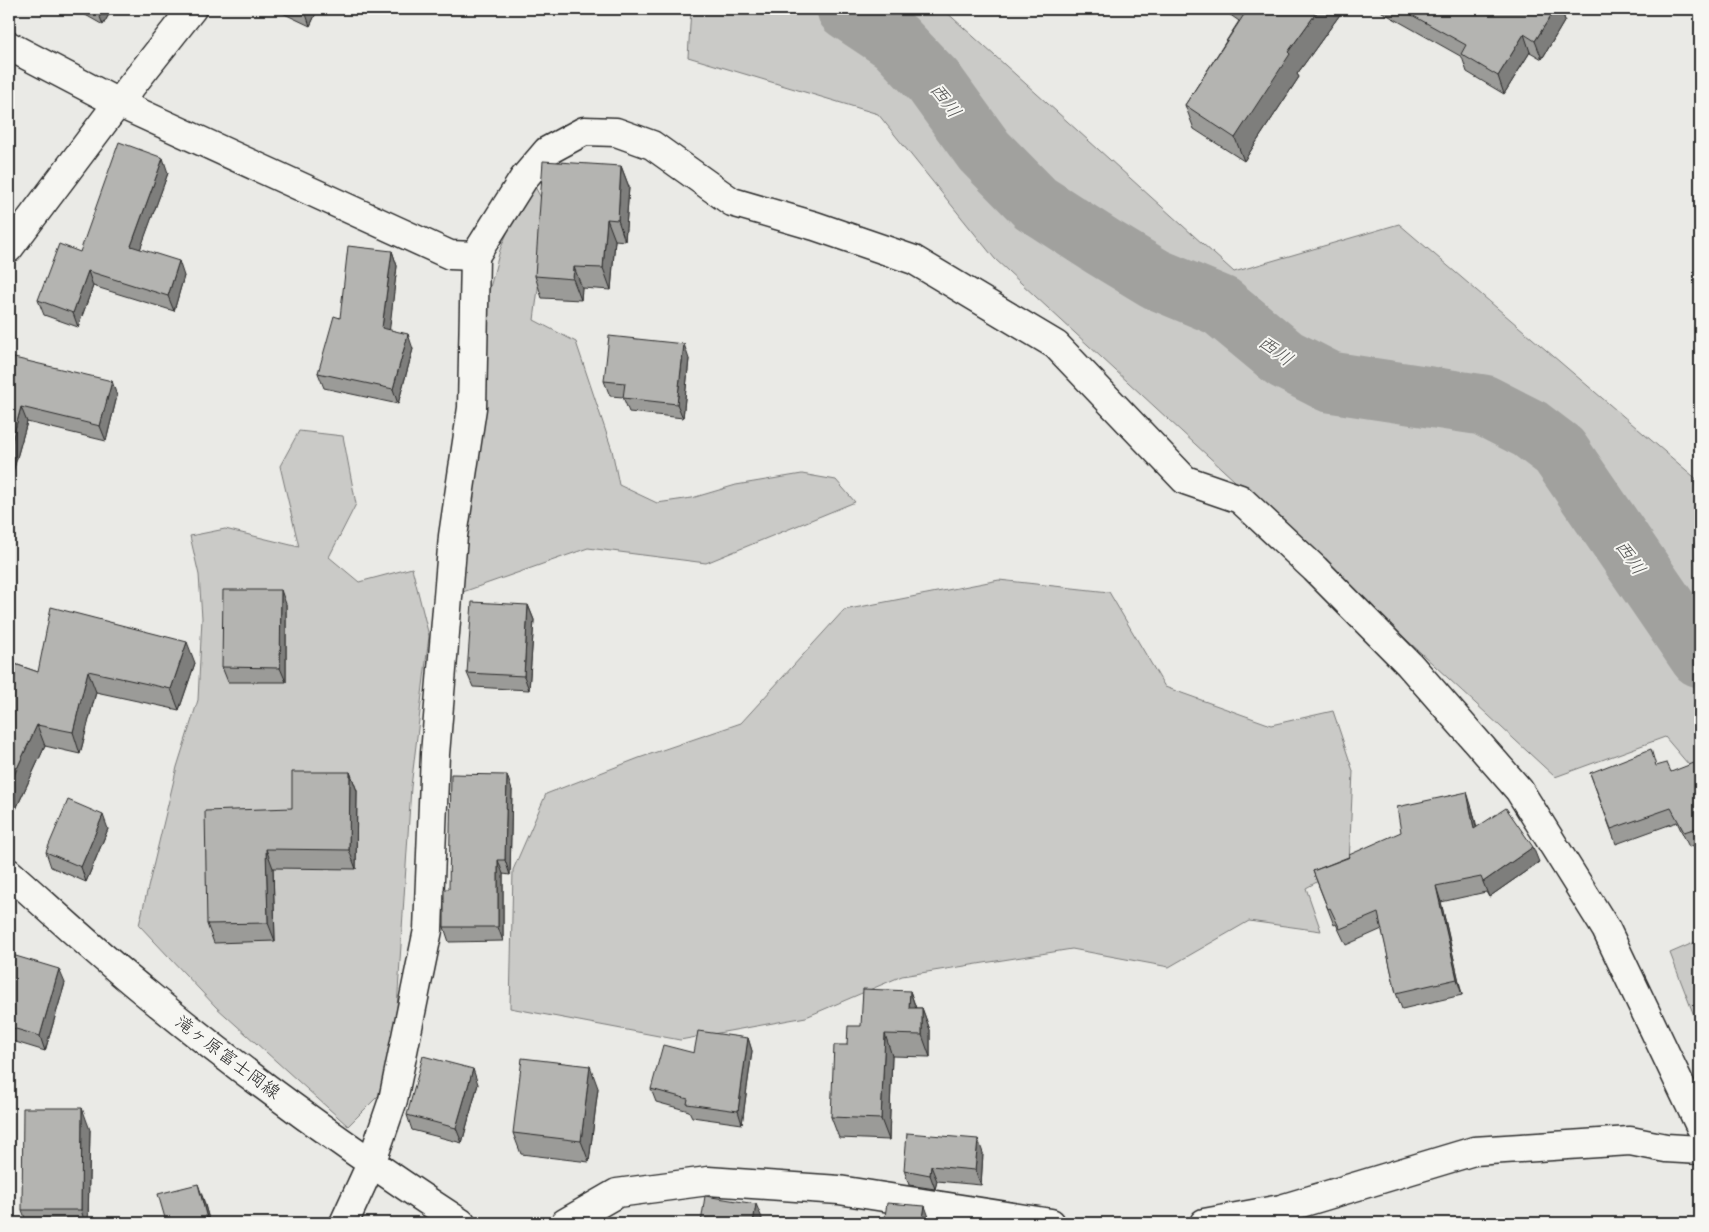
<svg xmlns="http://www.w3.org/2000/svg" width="1709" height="1232" font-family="'Comic Neue','Klee One',sans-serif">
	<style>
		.green { fill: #cacac7; stroke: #7a7a79 }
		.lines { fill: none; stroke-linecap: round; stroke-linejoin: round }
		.river { stroke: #a1a19e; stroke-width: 61 }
		.minor-casing { stroke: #2b2b2b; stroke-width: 31 }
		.secondary-casing { stroke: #2b2b2b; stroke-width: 31 }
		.minor { stroke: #f6f6f2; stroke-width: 28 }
		.secondary { stroke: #f6f6f2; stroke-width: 28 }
		.wall { fill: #9b9b98; stroke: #2b2b2b }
		.shaded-wall { fill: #7e7e7c; stroke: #2b2b2b }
		.building { fill: #b4b4b1; stroke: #2b2b2b }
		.labels { text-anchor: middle; stroke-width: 4; stroke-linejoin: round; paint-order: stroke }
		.street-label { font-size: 18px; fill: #2b2b2b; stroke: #f6f6f2 }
		.water-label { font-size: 19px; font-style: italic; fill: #545453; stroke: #f6f6f2 }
	</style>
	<rect width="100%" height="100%" fill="#eaeae6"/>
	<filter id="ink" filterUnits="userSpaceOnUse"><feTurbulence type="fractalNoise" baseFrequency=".02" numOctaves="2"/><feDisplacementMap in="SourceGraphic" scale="10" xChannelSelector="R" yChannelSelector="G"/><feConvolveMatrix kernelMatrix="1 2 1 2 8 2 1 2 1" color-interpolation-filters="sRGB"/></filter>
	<g filter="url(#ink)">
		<!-- green -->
		<g class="green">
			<path d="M 691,9 L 943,9 L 1234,272 L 1399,224 L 1700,482 L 1700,778 L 1665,737 L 1555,777 L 995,259 L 878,114 L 688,57 Z"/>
			<path d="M 534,185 L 548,211 L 534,320 L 576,342 L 612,450 L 619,485 L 657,503 L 692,498 L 736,485 L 802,474 L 836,480 L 855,502 L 706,563 L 588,548 L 460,593 L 483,417 L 482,318 L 500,250 L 520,202 Z"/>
			<path d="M 299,431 L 343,436 L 356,504 L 329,557 L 359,582 L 412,568 L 429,636 L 411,787 L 397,1008 L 383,1091 L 348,1126 L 216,1007 L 139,925 L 177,767 L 198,700 L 202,618 L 199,575 L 190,536 L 225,529 L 299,547 L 280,466 Z"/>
			<path d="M 999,580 L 1109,592 L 1165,687 L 1271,725 L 1333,711 L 1353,771 L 1349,864 L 1306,888 L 1321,931 L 1249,921 L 1169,967 L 1072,949 L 902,976 L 806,1017 L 680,1040 L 510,1008 L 513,870 L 546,794 L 639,758 L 741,723 L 844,610 Z"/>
			<path d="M 1700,940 L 1700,1031 L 1670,953 Z"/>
		</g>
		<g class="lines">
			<!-- river -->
			<path class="river" d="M 847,9 L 895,41 L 934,82 L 984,151 L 1035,203 L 1103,247 L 1156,279 L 1221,306 L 1285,359 L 1330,382 L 1483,405 L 1530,429 L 1559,451 L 1700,657"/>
			<!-- minor casing -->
			<g class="minor-casing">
				<g id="minor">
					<path d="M 9,46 L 118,103 L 450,255 L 475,256 L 524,178 L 547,151 L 584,131 L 616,132 L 652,145 L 732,202 L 815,226 L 914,260 L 1056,345 L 1185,480 L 1240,499 L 1315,569 L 1409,664 L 1519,790 L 1606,929 L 1700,1126"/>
					<path d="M 9,248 L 118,103 L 192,9"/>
					<path d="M 344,1223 L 371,1164 L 393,1100 L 428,930 L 435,754 L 453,536 L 472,408 L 475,256"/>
					<path d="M 565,1223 L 617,1193 L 708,1181 L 839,1190 L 1051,1223"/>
					<path d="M 1204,1223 L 1281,1209 L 1474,1151 L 1630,1141 L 1666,1148 L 1700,1150"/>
				</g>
			</g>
			<!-- secondary casing -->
			<g class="secondary-casing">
				<path id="secondary" d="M 9,873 C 54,913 99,955 146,993 C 246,1076 352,1152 461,1223"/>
			</g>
			<!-- minor -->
			<use href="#minor" class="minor"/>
			<!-- secondary -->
			<use href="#secondary" class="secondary"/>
		</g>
		<!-- wall -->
		<g class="wall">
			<path d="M 75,9 L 112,9 L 103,25 Z"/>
			<path d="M 274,9 L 318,9 L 310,26 Z"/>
			<path d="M 1222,9 L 1344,9 L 1297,74 L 1299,77 L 1244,161 L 1194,129 L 1185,105 L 1239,21 Z"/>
			<path d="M 1380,9 L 1561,9 L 1565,20 L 1542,59 L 1530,52 L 1504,94 L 1467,72 L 1462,57 L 1382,12 Z"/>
			<path d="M 621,166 L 629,187 L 625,241 L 615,240 L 611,290 L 582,288 L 581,300 L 542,298 L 535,276 Z"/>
			<path d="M 168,173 L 140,249 L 184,276 L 174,311 L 93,286 L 78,327 L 44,315 L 38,300 L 80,252 Z"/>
			<path d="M 392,251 L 397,266 L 389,330 L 413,349 L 398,404 L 324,388 L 318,373 L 340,318 Z"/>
			<path d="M 9,353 L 13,358 L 117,396 L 106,441 L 27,422 L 9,486 Z"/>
			<path d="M 689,359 L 683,418 L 629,412 L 623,397 L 610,396 L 604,381 Z"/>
			<path d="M 286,604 L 286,682 L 228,682 L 222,667 Z"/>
			<path d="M 528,605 L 534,620 L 529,690 L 473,687 L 467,673 Z"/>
			<path d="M 9,662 L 38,672 L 195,663 L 179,710 L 96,692 L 80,754 L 45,746 L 16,809 L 9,806 Z"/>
			<path d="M 350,772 L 357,791 L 356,869 L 273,868 L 275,941 L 214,943 L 207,924 L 292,808 Z"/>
			<path d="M 1671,772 L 1700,779 L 1700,843 L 1689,847 L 1677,822 L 1616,844 L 1590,773 Z"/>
			<path d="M 512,790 L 510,875 L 503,874 L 503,941 L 449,942 L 444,927 L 449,889 Z"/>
			<path d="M 1472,808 L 1477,827 L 1539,862 L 1489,897 L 1486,892 L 1441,902 L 1462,995 L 1402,1009 L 1396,993 L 1382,929 L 1346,945 L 1336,924 L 1334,925 L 1313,871 Z"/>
			<path d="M 108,829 L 86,882 L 51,867 L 46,852 Z"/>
			<path d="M 9,954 L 65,983 L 45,1051 L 9,1040 Z"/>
			<path d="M 910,991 L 916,1008 L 922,1008 L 930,1030 L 930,1057 L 892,1056 L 889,1140 L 839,1138 L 831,1117 L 847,1045 L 861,1026 Z"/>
			<path d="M 748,1038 L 752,1051 L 742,1124 L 692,1117 L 689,1111 L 656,1102 L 651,1089 L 694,1053 Z"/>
			<path d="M 478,1084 L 462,1143 L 412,1130 L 407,1115 Z"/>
			<path d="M 598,1088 L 589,1162 L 521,1154 L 513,1133 Z"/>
			<path d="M 90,1130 L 88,1223 L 27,1223 L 22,1210 Z"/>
			<path d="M 983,1153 L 981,1185 L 937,1181 L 935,1189 L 909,1185 L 904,1170 Z"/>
			<path d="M 203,1198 L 210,1223 L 166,1223 L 165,1218 Z"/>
		</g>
		<!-- shaded-wall -->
		<g class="shaded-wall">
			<path d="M 97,9 L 112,9 L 103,25 Z"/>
			<path d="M 306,9 L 318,9 L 310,26 L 305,11 Z"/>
			<path d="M 1319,9 L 1344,9 L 1297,74 L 1299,77 L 1244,161 L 1235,138 L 1288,52 Z"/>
			<path d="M 1555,9 L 1561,9 L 1565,20 L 1542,59 L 1535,41 Z"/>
			<path d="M 1524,34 L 1530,52 L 1504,94 L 1498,76 Z"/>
			<path d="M 163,158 L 168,173 L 136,261 L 131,246 Z"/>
			<path d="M 621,166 L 629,187 L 625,241 L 618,220 Z"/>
			<path d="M 607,219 L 615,240 L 611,290 L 603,268 Z"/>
			<path d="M 392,251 L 397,266 L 388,343 L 382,328 Z"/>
			<path d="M 179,261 L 184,276 L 174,311 L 168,296 Z"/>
			<path d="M 574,267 L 582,288 L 581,300 L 573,279 Z"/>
			<path d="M 88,271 L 93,286 L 78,327 L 73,313 Z"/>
			<path d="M 408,334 L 413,349 L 398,404 L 393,389 Z"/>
			<path d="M 684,344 L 689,359 L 683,418 L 677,404 Z"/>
			<path d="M 112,381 L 117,396 L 106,441 L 100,426 Z"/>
			<path d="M 21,407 L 27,422 L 9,486 L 9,452 Z"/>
			<path d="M 281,590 L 286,604 L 286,682 L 280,668 Z"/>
			<path d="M 528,605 L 534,620 L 529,690 L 524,676 Z"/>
			<path d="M 187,642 L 195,663 L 179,710 L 171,689 Z"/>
			<path d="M 88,671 L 96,692 L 80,754 L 73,732 Z"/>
			<path d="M 37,725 L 45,746 L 16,809 L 9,789 L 9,786 Z"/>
			<path d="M 350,772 L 357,791 L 356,869 L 349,850 Z"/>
			<path d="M 507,775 L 512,790 L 510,875 L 505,860 Z"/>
			<path d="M 1467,792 L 1472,808 L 1480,845 L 1474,829 Z"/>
			<path d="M 103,815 L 108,829 L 86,882 L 81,867 Z"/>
			<path d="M 1533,847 L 1539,862 L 1489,897 L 1483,882 Z"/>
			<path d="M 266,849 L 273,868 L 275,941 L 268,923 Z"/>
			<path d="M 498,860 L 503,874 L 503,941 L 498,927 Z"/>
			<path d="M 1436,886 L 1441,902 L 1462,995 L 1457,979 Z"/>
			<path d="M 59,969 L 65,983 L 45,1051 L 40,1036 Z"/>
			<path d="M 910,991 L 917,1012 L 909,1008 Z"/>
			<path d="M 922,1008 L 930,1030 L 930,1057 L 922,1035 Z"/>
			<path d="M 885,1034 L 892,1056 L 889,1140 L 881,1119 Z"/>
			<path d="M 748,1038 L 752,1051 L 742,1124 L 738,1111 Z"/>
			<path d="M 590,1066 L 598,1088 L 589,1162 L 581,1141 Z"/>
			<path d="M 473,1069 L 478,1084 L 462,1143 L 456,1128 Z"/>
			<path d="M 82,1108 L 90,1130 L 88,1223 L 85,1223 L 81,1210 Z"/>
			<path d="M 978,1139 L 983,1153 L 981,1185 L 975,1170 Z"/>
			<path d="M 931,1166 L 937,1181 L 935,1189 L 930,1175 Z"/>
			<path d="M 198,1184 L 203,1198 L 210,1223 L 209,1223 L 207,1219 Z"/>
			<path d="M 756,1204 L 762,1218 L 761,1223 L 753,1223 Z"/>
			<path d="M 925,1206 L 930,1220 L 929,1223 L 922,1223 Z"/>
		</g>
		<!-- building -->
		<g class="building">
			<path d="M 1245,9 L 1319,9 L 1288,52 L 1290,54 L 1235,138 L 1185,105 L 1247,10 Z"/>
			<path d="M 1401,9 L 1555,9 L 1535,41 L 1524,34 L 1498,76 L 1461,54 L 1466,45 Z"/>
			<path d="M 119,142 L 163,158 L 131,246 L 179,261 L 168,296 L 88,271 L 73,313 L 38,300 L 59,244 L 80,252 Z"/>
			<path d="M 543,161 L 621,166 L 618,220 L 607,219 L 603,268 L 574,267 L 573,279 L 535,276 Z"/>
			<path d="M 348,246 L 392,251 L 382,328 L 408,334 L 393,389 L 318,373 L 334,316 L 340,318 Z"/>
			<path d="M 609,336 L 684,344 L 677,404 L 623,398 L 625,383 L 604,381 Z"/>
			<path d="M 9,353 L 11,354 L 10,357 L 112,381 L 100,426 L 21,407 L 9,452 Z"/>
			<path d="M 223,590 L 281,590 L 280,668 L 222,667 Z"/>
			<path d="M 472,602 L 528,605 L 524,676 L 467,673 Z"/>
			<path d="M 51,607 L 187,642 L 171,689 L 88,671 L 73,732 L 37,725 L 9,786 L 9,662 L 38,672 Z"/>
			<path d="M 1651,749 L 1656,766 L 1667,763 L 1671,772 L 1694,763 L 1700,779 L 1700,827 L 1684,832 L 1671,808 L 1611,829 L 1590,773 Z"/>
			<path d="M 292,772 L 350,772 L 349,850 L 266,849 L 268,923 L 207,924 L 205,811 L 292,808 Z"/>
			<path d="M 451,774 L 507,775 L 505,860 L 498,860 L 498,927 L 444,927 L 444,889 L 449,889 Z"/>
			<path d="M 1467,792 L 1474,829 L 1506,808 L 1533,847 L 1483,882 L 1481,877 L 1436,886 L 1457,979 L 1396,993 L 1378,913 L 1340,929 L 1330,908 L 1328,909 L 1313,871 L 1350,857 L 1349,855 L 1401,832 L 1397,807 Z"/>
			<path d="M 68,800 L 103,815 L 81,867 L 46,852 Z"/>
			<path d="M 9,954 L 59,969 L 40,1036 L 9,1027 Z"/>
			<path d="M 863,989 L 910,991 L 909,1008 L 922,1008 L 922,1035 L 885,1034 L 881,1119 L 831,1117 L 834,1045 L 847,1045 L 848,1026 L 861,1026 Z"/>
			<path d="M 698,1031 L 748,1038 L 738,1111 L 687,1104 L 688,1099 L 651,1089 L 663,1045 L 694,1053 Z"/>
			<path d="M 423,1056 L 473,1069 L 456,1128 L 407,1115 Z"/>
			<path d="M 522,1058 L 590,1066 L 581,1141 L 513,1133 Z"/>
			<path d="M 23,1108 L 82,1108 L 81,1210 L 22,1210 Z"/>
			<path d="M 907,1133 L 978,1139 L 975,1170 L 931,1166 L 930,1175 L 904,1170 Z"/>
			<path d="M 198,1184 L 207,1219 L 165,1218 L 158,1194 Z"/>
			<path d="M 705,1196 L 756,1204 L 753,1223 L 701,1223 Z"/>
			<path d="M 887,1203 L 925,1206 L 922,1223 L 884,1223 Z"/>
		</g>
	</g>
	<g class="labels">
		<!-- street labels -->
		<g class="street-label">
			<text transform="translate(228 1057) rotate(37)" y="6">滝ヶ原富士岡線</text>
		</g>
		<!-- water labels -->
		<g class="water-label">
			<text transform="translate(946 100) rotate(53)" y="7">西川</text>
			<text transform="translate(1276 350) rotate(36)" y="7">西川</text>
			<text transform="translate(1631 557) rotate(55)" y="7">西川</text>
		</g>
	</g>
	<!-- margin -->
	<rect width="1709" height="1232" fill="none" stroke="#f6f6f2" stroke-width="30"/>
	<rect x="15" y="15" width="1679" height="1202" fill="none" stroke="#2b2b2b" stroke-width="2" filter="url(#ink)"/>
</svg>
